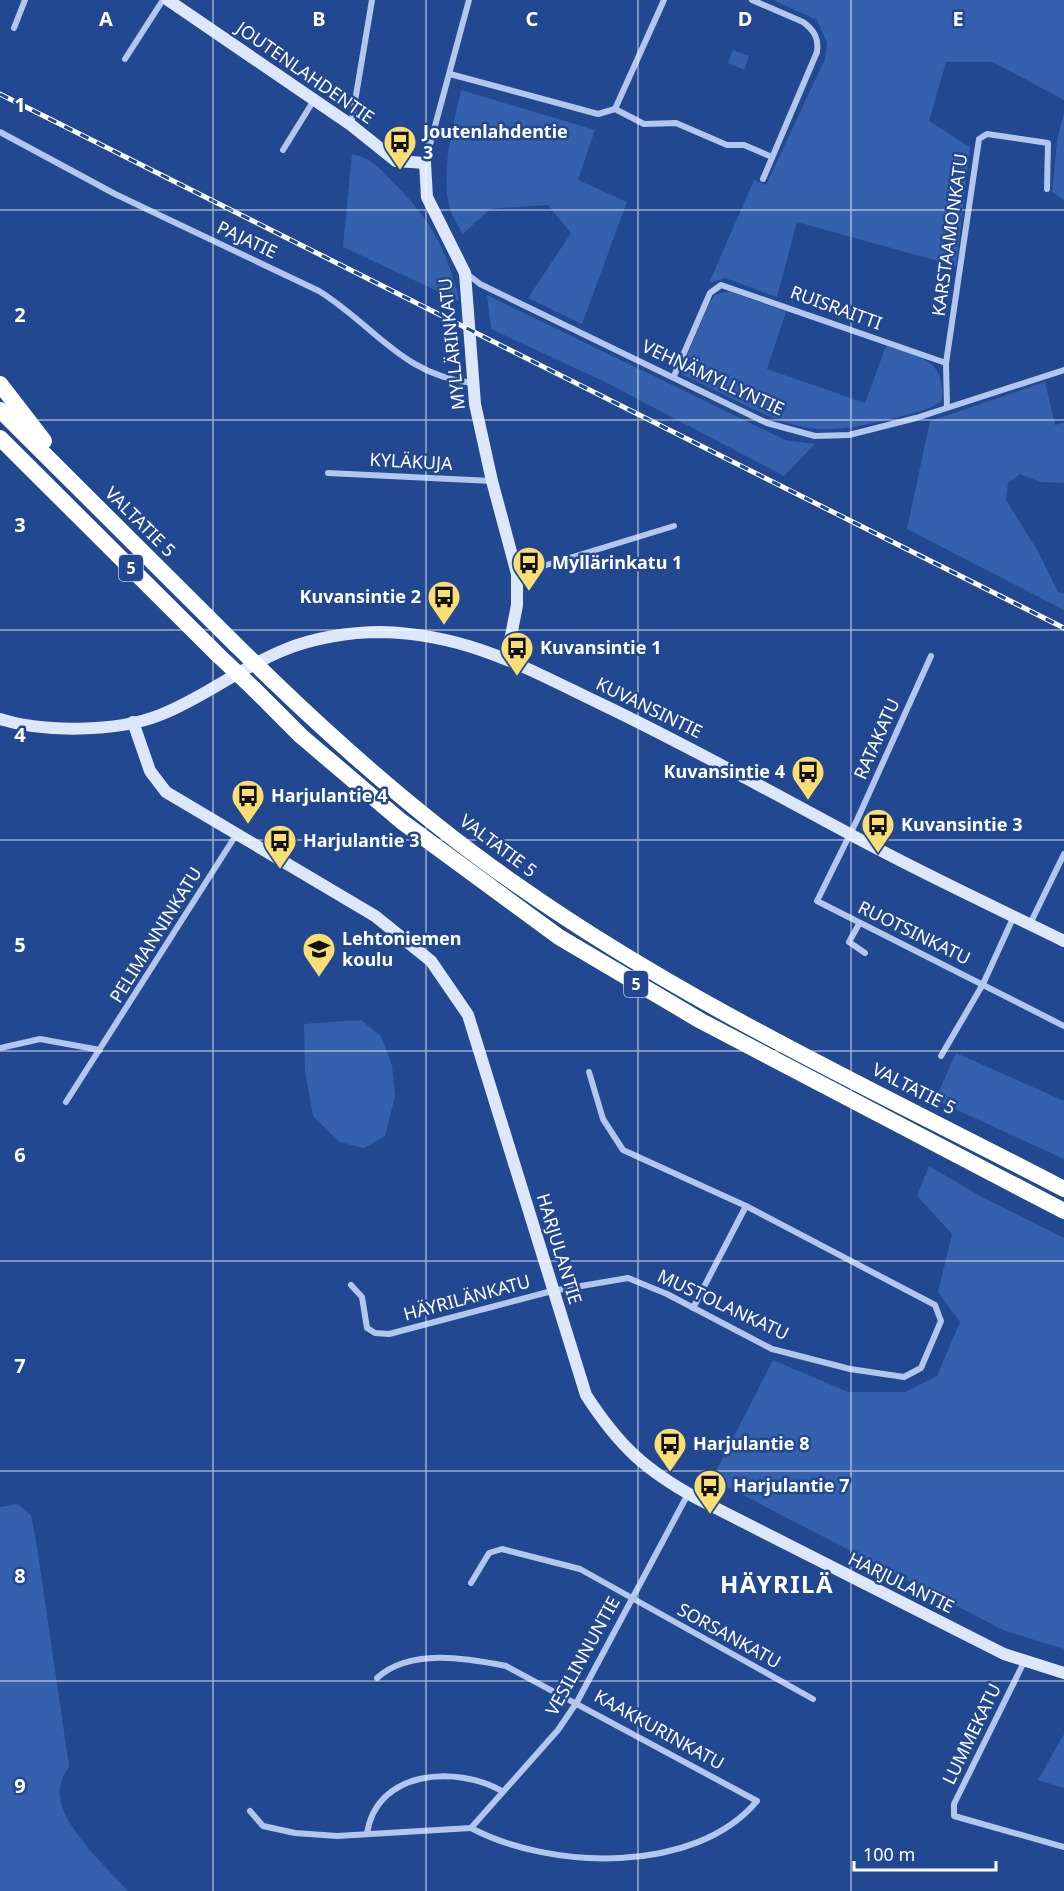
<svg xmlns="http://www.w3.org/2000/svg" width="1064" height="1891" font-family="'Noto Sans',sans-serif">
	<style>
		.green { fill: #3560ad }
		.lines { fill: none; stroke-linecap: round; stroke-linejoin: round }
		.street { stroke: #b1c7ed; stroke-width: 6 }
		.secondary { stroke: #dde7fa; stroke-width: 12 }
		.highway { stroke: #fff; stroke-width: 16 }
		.rail-casing { stroke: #fff; stroke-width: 5 }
		.rail { stroke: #214890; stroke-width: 3; stroke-dasharray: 9; stroke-linecap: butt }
		.highway-bridge { stroke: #fff; stroke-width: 16 }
		.grid { fill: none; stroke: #fff; stroke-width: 1.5; stroke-opacity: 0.55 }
		.labels { text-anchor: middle; stroke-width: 5; stroke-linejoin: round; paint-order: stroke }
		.shield { fill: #214890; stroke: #bcc8de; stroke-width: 1.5 }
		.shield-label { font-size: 16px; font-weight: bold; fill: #fff }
		.street-label { font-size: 18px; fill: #fff; stroke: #214890 }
		.poi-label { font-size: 18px; font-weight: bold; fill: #fff; stroke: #214890; text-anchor: start }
		.district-label { font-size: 24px; font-weight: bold; letter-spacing: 1.5px; fill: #fff; stroke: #214890 }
		.grid-label { font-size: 20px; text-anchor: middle; font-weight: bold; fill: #fff; stroke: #214890; stroke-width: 5; stroke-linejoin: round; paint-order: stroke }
	</style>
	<rect width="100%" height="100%" fill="#214890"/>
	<!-- green -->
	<g class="green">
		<path d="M 773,0 L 1064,0 L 1064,100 L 993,62 L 946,62 L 929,121 L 970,147 L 956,266 L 797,222 L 777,297 L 725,278 L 709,283 L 754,180 L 766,185 L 825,59 L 827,43 L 817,20 Z"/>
		<path d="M 733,50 L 749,56 L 744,70 L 728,63 Z"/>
		<path d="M 461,90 L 595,130 L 578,180 L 627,202 L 582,324 L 528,298 L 571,233 L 548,205 L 490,209 L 463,234 C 458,225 451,215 449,205 C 441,168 453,127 461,90 Z"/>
		<path d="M 1064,113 L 1064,200 L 1052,192 L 1057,141 Z"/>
		<path d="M 352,154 C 373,159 378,167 393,182 C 430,219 448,250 459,301 L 343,247 Z"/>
		<path d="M 729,291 L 786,312 L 767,369 L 865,403 L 886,346 C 906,353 938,357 941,382 C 942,389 944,394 941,401 C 930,410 909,414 894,418 C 869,424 842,431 816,429 C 775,425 726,394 687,377 L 682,374 L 681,369 L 710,302 L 715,295 Z"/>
		<path d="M 487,295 L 785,440 L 815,444 L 784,476 L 605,382 L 491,329 Z"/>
		<path d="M 1045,382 L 1055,425 L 1064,423 L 1064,483 L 1040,482 L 1020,474 L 1008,483 L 1006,500 L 1039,553 L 1058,592 L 1064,594 L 1064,610 L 907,529 L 930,421 Z"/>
		<path d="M 361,1020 L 381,1036 L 392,1065 L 395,1096 L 385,1136 L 364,1148 L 339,1142 L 313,1116 L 305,1071 L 304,1024 Z"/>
		<path d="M 956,1053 L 1064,1101 L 1064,1159 L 935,1100 Z"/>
		<path d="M 929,1166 L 982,1197 L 1064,1238 L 1064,1649 L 1005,1631 L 712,1479 L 773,1360 L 848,1392 L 905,1392 L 937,1376 L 960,1322 L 938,1292 L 952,1234 L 917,1196 Z"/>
		<path d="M 18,1504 L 31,1515 L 37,1547 L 69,1766 C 67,1771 62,1777 61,1783 C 50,1817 107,1867 128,1891 L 0,1891 L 0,1507 Z"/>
		<path d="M 1064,1734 L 1064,1788 L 1038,1780 Z"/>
	</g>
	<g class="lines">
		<!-- street -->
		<g class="street">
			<path d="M 752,0 L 803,22 C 814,30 819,38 817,52 L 763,179"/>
			<path d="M 14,28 L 25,0"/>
			<path d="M 125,59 L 163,0"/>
			<path d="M 450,74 L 598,114 L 615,109 L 644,124 L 676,123 L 727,145 L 744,145 L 772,157"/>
			<path d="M 615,109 L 664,0"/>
			<path d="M 351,125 L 372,0"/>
			<path d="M 0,132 L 115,194 L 319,291 C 375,326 403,376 473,383"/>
			<path d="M 283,150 L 314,100"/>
			<path d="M 425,163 L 469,0"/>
			<path d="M 466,273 L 480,284 L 767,423 L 815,436 L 849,435 L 916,418 L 1064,370"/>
			<path d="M 674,376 L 710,293 L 721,285 L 946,363"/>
			<path d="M 947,407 L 946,363 L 979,139 L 987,134 L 1048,143 L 1047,189"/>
			<path d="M 328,473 L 492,481"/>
			<path d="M 517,574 L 674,526"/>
			<path d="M 931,656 L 857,820 L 817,901 L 1064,1026"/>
			<path d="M 859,924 L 849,942 L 865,953"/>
			<path d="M 1030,924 L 1064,854"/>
			<path d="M 0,1048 L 40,1039 L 100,1050"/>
			<path d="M 941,1056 L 983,984 L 1014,916"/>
			<path d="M 66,1102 L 236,835"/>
			<path d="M 351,1285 L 362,1297 L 367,1328 L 375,1333 L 389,1334 L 552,1291 L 628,1278 L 667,1294 L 772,1349 L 850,1369 L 904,1377 L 921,1368 L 941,1321 L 935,1305 L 746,1206 L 623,1150 L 603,1119 L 589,1072"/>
			<path d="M 693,1308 L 746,1206"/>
			<path d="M 471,1583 L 489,1553 L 502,1549 L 580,1569 L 813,1699"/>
			<path d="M 1025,1660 L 954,1804 L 954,1816 L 1064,1847"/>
			<path d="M 377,1678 C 410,1648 466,1658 506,1666 L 757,1801 C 695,1875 550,1870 471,1828"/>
			<path d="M 250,1811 L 263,1826 L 295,1833 L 337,1836 L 471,1828 L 558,1730 L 577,1702 L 688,1494"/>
			<path d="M 367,1834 C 376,1770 456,1765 502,1791"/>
		</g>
		<!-- secondary -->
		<g class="secondary">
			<path d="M 168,0 L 351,125 L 396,161 L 425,163 L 427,197 L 465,273 L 475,404 L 492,481 L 517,574 L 517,605 L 511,636 L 504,656"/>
			<path d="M 0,719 C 44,733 117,732 160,715 C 204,698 241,667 284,650 C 312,638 350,632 381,632 C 467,634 524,667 599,703 C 683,743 764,788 846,832 C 917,871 991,905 1064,941"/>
			<path d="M 133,722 L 150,771 L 166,792 L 375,916 L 431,961 L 468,1015 L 586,1395 C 619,1446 645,1470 698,1499 L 1004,1654 L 1064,1673"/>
		</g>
		<!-- highway -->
		<g class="highway">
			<path d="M 0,384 L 44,441"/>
			<path d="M 0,410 L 235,644"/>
			<path d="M 0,438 L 218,655"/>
			<path d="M 272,680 C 350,755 431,826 520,887 C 688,1005 882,1094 1064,1189"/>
			<path d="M 253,688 L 301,736 L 401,821 L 559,937 L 701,1021 L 1064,1211"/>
		</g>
		<!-- rail casing -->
		<g class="rail-casing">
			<path id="rail" d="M 0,94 L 1064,628"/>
		</g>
		<!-- rail -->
		<use href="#rail" class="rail"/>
		<!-- highway-bridge -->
		<g class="highway-bridge">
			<path d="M 235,644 L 272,680"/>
			<path d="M 218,655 L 253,688"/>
		</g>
	</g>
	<!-- grid -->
	<path class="grid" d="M 213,0 L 213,1891M 426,0 L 426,1891M 638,0 L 638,1891M 851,0 L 851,1891M 0,210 L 1064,210M 0,420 L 1064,420M 0,630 L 1064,630M 0,840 L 1064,840M 0,1051 L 1064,1051M 0,1261 L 1064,1261M 0,1471 L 1064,1471M 0,1681 L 1064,1681"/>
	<!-- icons -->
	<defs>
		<g id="bus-pin" transform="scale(1.725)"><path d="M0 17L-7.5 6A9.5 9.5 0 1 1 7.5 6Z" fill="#f9de73" stroke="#214890"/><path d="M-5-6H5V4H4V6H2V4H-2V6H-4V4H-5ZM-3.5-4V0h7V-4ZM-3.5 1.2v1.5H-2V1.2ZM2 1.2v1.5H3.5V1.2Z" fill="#111"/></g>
		<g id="school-pin" transform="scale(1.725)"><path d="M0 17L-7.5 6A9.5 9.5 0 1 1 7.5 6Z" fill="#f9de73" stroke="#214890"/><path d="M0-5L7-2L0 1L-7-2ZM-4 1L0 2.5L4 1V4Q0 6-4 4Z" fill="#111"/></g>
	</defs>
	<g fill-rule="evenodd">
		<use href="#bus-pin" x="400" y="142"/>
		<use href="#bus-pin" x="529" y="563"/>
		<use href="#bus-pin" x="444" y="597"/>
		<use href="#bus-pin" x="517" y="648"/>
		<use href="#bus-pin" x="808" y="772"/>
		<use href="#bus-pin" x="248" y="796"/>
		<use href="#bus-pin" x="878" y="825"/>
		<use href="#bus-pin" x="280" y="841"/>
		<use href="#school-pin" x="319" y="949"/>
		<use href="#bus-pin" x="670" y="1444"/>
		<use href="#bus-pin" x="710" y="1486"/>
	</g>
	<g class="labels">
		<!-- shield labels -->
		<g class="shield">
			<rect x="119" y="555" width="24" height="26" rx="4.5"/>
			<rect x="624" y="971" width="24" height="26" rx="4.5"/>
		</g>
		<g class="shield-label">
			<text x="131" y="574">5</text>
			<text x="636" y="990">5</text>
		</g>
		<!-- street labels -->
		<g class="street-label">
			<text transform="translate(305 73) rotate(35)" y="6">JOUTENLAHDENTIE</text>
			<text transform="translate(950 235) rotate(-82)" y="6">KARSTAAMONKATU</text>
			<text transform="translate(247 240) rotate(25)" y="6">PAJATIE</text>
			<text transform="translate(836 308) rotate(20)" y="6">RUISRAITTI</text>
			<text transform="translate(452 344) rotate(-96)" y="6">MYLLÄRINKATU</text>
			<text transform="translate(713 378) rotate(25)" y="6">VEHNÄMYLLYNTIE</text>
			<text transform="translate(411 462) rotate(3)" y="6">KYLÄKUJA</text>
			<text transform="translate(140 522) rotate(45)" y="6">VALTATIE 5</text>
			<text transform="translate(649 708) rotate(26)" y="6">KUVANSINTIE</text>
			<text transform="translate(877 739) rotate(-66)" y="6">RATAKATU</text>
			<text transform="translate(498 846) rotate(37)" y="6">VALTATIE 5</text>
			<text transform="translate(914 933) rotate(26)" y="6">RUOTSINKATU</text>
			<text transform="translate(156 935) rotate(-58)" y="6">PELIMANNINKATU</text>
			<text transform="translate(914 1089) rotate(27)" y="6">VALTATIE 5</text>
			<text transform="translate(559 1249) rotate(73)" y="6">HARJULANTIE</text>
			<text transform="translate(467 1298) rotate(-15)" y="6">HÄYRILÄNKATU</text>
			<text transform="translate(723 1305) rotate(25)" y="6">MUSTOLANKATU</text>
			<text transform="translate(901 1583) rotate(26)" y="6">HARJULANTIE</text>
			<text transform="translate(729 1636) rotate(29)" y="6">SORSANKATU</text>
			<text transform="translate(583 1656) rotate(-61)" y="6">VESILINNUNTIE</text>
			<text transform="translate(659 1730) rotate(29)" y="6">KAAKKURINKATU</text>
			<text transform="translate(972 1734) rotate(-64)" y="6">LUMMEKATU</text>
		</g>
		<!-- poi labels -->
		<g class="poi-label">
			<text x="423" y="138">Joutenlahdentie<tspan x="423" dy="21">3</tspan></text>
			<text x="552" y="569">Myllärinkatu 1</text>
			<text x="421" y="603" text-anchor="end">Kuvansintie 2</text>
			<text x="540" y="654">Kuvansintie 1</text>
			<text x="785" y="778" text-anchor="end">Kuvansintie 4</text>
			<text x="271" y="802">Harjulantie 4</text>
			<text x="901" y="831">Kuvansintie 3</text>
			<text x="303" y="847">Harjulantie 3</text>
			<text x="342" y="945">Lehtoniemen<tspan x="342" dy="21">koulu</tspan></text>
			<text x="693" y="1450">Harjulantie 8</text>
			<text x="733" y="1492">Harjulantie 7</text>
		</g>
		<!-- district labels -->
		<g class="district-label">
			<text x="777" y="1593">HÄYRILÄ</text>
		</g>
	</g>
	<g class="grid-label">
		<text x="106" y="26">A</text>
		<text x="319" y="26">B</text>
		<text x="532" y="26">C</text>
		<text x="745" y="26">D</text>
		<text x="958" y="26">E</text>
		<text x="20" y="112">1</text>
		<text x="20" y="322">2</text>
		<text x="20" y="532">3</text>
		<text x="20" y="742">4</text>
		<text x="20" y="952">5</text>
		<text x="20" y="1162">6</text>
		<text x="20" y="1373">7</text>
		<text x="20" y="1583">8</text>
		<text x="20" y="1793">9</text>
	</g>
	<!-- scale -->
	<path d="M854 1861v9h142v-9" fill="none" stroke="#ffffff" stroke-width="3"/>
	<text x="863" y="1861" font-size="18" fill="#ffffff" stroke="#214890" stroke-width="4.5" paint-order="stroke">100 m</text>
</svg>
